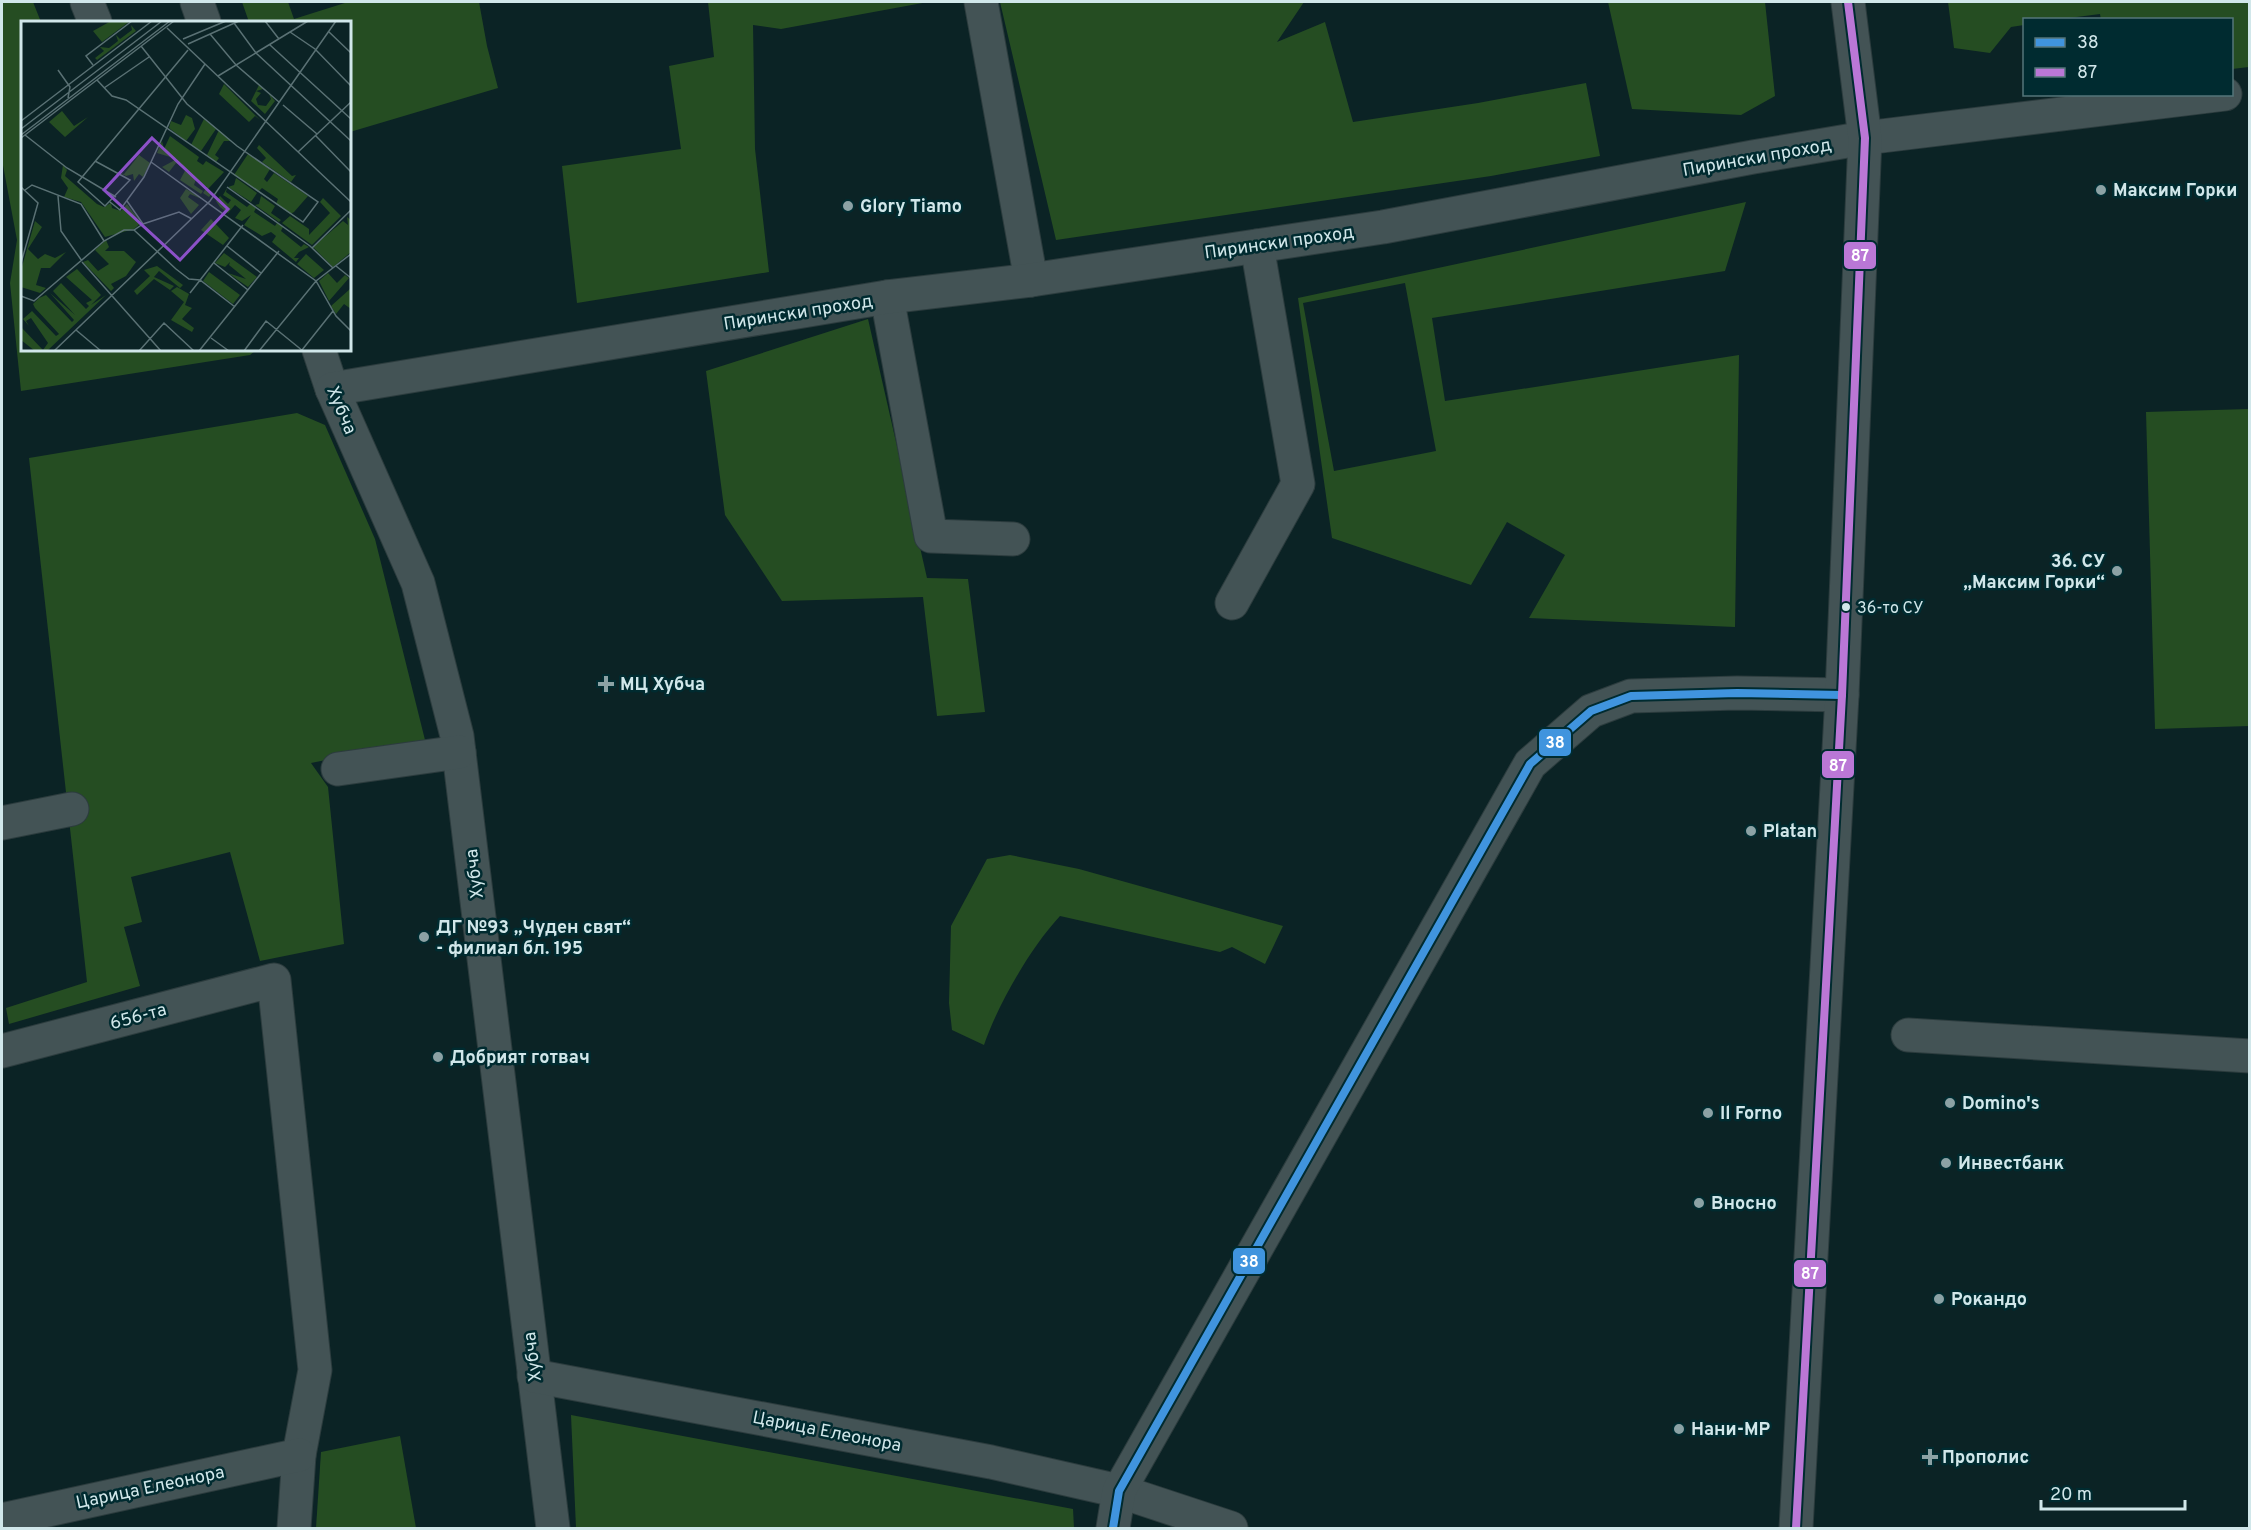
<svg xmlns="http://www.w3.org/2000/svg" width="2251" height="1530" font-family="Overpass,sans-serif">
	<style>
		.green { fill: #254d22; fill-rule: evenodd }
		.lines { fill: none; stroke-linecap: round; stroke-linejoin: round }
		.minor-casing { stroke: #2c3c3e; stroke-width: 35 }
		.minor { stroke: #435355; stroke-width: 33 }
		.bus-1-casing { stroke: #002b30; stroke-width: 12 }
		.bus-2-casing { stroke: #002b30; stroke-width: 12 }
		.bus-1 { stroke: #4094de; stroke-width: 8 }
		.bus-2 { stroke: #ba77d6; stroke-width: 8 }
		.poi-dot { fill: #8ca2a5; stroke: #002b30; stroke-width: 2 }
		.bus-dot { fill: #d1e7ea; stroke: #002b30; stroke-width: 2 }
		.labels { text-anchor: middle; stroke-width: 5; stroke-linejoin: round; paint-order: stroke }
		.bus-label { font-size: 16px; fill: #d1e7ea; stroke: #002b30; text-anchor: start }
		.street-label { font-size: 18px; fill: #d1e7ea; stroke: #002b30 }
		.poi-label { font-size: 18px; font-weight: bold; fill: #d1e7ea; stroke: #002b30; text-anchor: start }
		.inset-road { fill: none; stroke: #5a7174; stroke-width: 1.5 }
		.view { fill: #8c51c8; fill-opacity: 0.15; stroke: #8c51c8; stroke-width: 3 }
		.inset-edge { fill: none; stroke: #d1e7ea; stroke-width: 3 }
		.line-badge { stroke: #002b30; stroke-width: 2 }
		.badge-label { font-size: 16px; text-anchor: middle; font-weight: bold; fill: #fff }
	</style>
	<rect width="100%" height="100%" fill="#0b2325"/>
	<!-- green -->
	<g class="green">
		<path d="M 2,2 L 33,2 L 41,22 L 22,22 L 22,350 L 256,350 L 250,355 L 21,391 L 10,283 L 17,240 L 2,160 Z"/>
		<path d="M 242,2 L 288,2 L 294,19 L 348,2 L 479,2 L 487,46 L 498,88 L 350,132 L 350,22 L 249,22 Z"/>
		<path d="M 708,2 L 928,2 L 781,29 L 753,25 L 755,149 L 769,272 L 577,303 L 562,166 L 681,149 L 669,66 L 714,57 Z"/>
		<path d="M 1000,2 L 1304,2 L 1277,42 L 1325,22 L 1353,122 L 1478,103 L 1586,83 L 1600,156 L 1491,176 L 1056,240 Z"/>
		<path d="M 1608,2 L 1765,2 L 1775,96 L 1741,115 L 1632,109 Z"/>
		<path d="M 1948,2 L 2249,2 L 2249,67 L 2232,69 L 2232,20 L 2101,20 L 2100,14 L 2061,19 L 2024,20 L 2024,25 L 2011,27 L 1990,53 L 1954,48 Z"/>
		<path d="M 1746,202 L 1725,271 L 1432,318 L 1445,401 L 1739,355 L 1735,627 L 1529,618 L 1565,555 L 1507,522 L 1471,585 L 1332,538 L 1298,298 ZM 1405,283 L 1436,451 L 1334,471 L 1303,303 Z"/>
		<path d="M 868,319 L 927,578 L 968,579 L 985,712 L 937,716 L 923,597 L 782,601 L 725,515 L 706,371 Z"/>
		<path d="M 2249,409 L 2249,726 L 2155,729 L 2146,412 Z"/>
		<path d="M 297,413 L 325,425 L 375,539 L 425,740 L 311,763 L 328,787 L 344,944 L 260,961 L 230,852 L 131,877 L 142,922 L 124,927 L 140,986 L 9,1024 L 6,1008 L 87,982 L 29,458 Z"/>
		<path d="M 1010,855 L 1079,869 L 1283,926 L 1265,964 L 1232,947 L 1220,952 L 1060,916 C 1031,947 998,1004 984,1045 L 952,1030 L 949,1003 L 951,926 L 987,859 Z"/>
		<path d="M 571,1415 L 1073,1509 L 1074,1528 L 576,1528 Z"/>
		<path d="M 400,1436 L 416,1528 L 316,1528 L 321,1452 Z"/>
	</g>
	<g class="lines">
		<!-- minor casing -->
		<g class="minor-casing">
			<g id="minor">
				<path d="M 87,2 L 95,22"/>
				<path d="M 197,2 L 204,22"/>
				<path d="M 981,2 L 1031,280"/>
				<path d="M 887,297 L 931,536 L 1013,539"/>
				<path d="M 319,350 L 332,389 L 418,583 L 457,736 L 553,1528"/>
				<path d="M 332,389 L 887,297 L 1031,280 L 1383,227 L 1753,157 L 1865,138 L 2225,94"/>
				<path d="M 1232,603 L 1298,484 L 1257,246"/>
				<path d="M 338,769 L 459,752"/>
				<path d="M 2,823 L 72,809"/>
				<path d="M 1908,1035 L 2250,1056"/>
				<path d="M 2,1051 L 274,980 L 315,1370 L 299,1455 L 294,1528"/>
				<path d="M 534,1376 L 991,1462 L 1119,1491 L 1231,1528"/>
				<path d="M 2,1520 L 299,1455"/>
				<path d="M 1113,1528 L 1119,1491 L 1530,764 L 1591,711 L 1631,696 L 1737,693 L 1842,695"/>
				<path d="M 1796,1528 L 1842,695 L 1865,138 L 1848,2"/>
			</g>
		</g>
		<!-- minor -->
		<use href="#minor" class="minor"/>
		<!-- bus-1 casing -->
		<g class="bus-1-casing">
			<path id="bus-1" d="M 1113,1528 L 1119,1491 L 1530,764 L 1591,711 L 1631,696 L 1737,693 L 1842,695"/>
		</g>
		<!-- bus-2 casing -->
		<g class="bus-2-casing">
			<path id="bus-2" d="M 1796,1528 L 1842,695 L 1865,138 L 1848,2"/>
		</g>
		<!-- bus-1 -->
		<use href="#bus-1" class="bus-1"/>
		<!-- bus-2 -->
		<use href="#bus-2" class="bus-2"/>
	</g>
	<!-- markers -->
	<g class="poi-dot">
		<circle cx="2101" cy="190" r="6"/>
		<circle cx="848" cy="206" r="6"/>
		<circle cx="2117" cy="571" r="6"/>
		<path d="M603 675h6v6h6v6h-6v6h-6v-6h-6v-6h6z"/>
		<circle cx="1751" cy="831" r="6"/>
		<circle cx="424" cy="937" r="6"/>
		<circle cx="438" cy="1057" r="6"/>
		<circle cx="1950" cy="1103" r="6"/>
		<circle cx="1708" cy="1113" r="6"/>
		<circle cx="1946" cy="1163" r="6"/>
		<circle cx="1699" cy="1203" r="6"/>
		<circle cx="1939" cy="1299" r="6"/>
		<circle cx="1679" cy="1429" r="6"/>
		<path d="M1927 1448h6v6h6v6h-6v6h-6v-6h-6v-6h6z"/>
	</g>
	<circle class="bus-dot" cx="1846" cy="607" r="5"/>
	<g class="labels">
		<!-- bus labels -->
		<g class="bus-label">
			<text x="1857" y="613">36-то СУ</text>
		</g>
		<!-- street labels -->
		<g class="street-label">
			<text transform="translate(1757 157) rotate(-10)" y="6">Пирински проход</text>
			<text transform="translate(1279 242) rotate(-8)" y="6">Пирински проход</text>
			<text transform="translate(798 312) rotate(-9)" y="6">Пирински проход</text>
			<text transform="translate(342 410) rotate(67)" y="6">Хубча</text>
			<text transform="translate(474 874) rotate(-97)" y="6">Хубча</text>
			<text transform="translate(138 1016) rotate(-15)" y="6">656-та</text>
			<text transform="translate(532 1357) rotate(-97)" y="6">Хубча</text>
			<text transform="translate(827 1431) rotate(11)" y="6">Царица Елеонора</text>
			<text transform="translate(150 1487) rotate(-12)" y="6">Царица Елеонора</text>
		</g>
		<!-- poi labels -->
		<g class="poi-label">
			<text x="2113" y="196">Максим Горки</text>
			<text x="860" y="212">Glory Tiamo</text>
			<text x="2105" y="567" text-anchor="end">36. СУ<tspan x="2105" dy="21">„Максим Горки“</tspan></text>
			<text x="620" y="690">МЦ Хубча</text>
			<text x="1763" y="837">Platan</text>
			<text x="436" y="933">ДГ №93 „Чуден свят“<tspan x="436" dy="21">- филиал бл. 195</tspan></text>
			<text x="450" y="1063">Добрият готвач</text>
			<text x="1962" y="1109">Domino's</text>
			<text x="1720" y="1119">Il Forno</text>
			<text x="1958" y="1169">Инвестбанк</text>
			<text x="1711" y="1209">Вносно</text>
			<text x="1951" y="1305">Рокандо</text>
			<text x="1691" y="1435">Нани-МР</text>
			<text x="1942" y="1463">Прополис</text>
		</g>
	</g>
	<!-- overview -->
	<g transform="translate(21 21)">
		<rect width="330" height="330" fill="#0b2325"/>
		<path d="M 90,0 L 109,0 L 81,21 L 72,10 ZM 110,4 L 115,10 L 76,39 L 74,37 L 83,30 L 79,26 L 88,27 L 97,20 L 95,14 L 99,18 L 111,9 ZM 203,63 L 239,99 L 234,95 L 228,101 L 198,73 ZM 238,64 L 242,68 L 235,70 L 240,72 L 235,78 L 237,84 L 245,85 L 250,78 L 248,73 L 254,80 L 244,93 L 230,80 ZM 41,90 L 53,105 L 67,96 L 44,116 L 28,101 ZM 165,94 L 171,97 L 174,108 L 165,120 L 148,107 L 150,100 L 160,104 ZM 183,98 L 195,108 L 180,130 L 170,124 ZM 198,109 L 210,120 L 203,120 L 194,134 L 198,137 L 195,141 L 186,134 ZM 149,115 L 178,136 L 176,140 L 182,144 L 185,140 L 203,151 L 187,168 L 191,172 L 188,176 L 182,172 L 186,166 L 175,158 L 173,164 L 182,170 L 180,173 L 159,159 L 165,148 L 155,142 L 148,151 L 141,146 L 156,138 L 136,132 L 141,120 L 143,128 ZM 238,124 L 271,155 L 275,154 L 270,161 L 241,141 L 245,137 L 236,127 ZM 227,133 L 249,148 L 243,158 L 246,161 L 253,152 L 287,175 L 273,191 L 269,193 L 255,183 L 257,178 L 241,167 L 237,171 L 213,154 ZM 118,134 L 129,142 L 122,156 L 118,153 L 113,160 L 112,153 L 105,155 L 99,152 L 103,153 ZM 42,144 L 46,149 L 44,155 L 76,183 L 83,186 L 90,182 L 91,187 L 100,190 L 106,183 L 120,202 L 113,208 L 84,216 L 60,181 L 43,176 L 47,167 L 40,157 ZM 215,157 L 236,172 L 230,181 L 207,166 L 213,164 ZM 206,167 L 205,171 L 226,186 L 229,183 L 235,187 L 233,191 L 254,205 L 256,202 L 262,206 L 260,210 L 280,226 L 283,223 L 288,226 L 278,231 L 273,237 L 278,237 L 275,241 L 251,221 L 255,215 L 250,211 L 241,215 L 223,204 L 230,194 L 221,200 L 214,197 L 220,189 L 214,184 L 207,192 L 199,186 L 195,180 L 199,175 L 207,183 L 210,179 L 202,174 ZM 165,168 L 183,179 L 169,173 L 167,176 L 178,184 L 170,193 L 159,177 ZM 240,175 L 254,185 L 250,192 L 260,199 L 258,201 L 234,184 L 238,183 ZM 302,177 L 320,195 L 291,224 L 261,202 L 269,195 L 288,208 L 288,214 L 309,192 L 299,181 ZM 326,196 L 330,199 L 330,231 L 312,246 L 292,226 L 322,200 L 327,204 ZM 190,198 L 208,217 L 202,224 L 180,209 ZM 14,200 L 21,206 L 7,228 L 17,238 L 24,233 L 34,237 L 45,231 L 29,247 L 20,247 L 15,264 L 25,267 L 19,272 L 0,266 L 0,249 ZM 85,219 L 88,226 L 84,230 L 103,230 L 115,241 L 105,255 L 90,263 L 93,267 L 90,270 L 62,241 L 67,239 L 77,250 L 88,243 L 74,229 ZM 203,232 L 236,256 L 227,266 L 207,252 L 225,258 L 208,244 L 209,241 L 204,246 L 194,242 ZM 285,233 L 303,249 L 293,257 L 276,243 ZM 136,245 L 162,264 L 159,267 L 138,250 L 133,256 L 153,265 L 149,269 L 133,258 L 116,274 L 113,270 L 129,255 L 123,249 ZM 56,248 L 80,274 L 70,284 L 85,274 L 26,330 L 14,330 L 0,319 L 0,306 L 22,329 L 27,322 L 10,297 L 5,300 L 8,305 L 2,298 L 11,290 L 35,315 L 38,313 L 14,287 L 12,283 L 18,277 L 25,274 L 51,301 L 53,299 L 29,272 L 54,294 L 32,270 L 40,262 L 65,288 L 68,285 L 65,282 L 71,279 L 45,256 ZM 188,251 L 219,274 L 212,283 L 182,260 ZM 307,252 L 316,262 L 324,254 L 328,257 L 308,280 L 298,260 ZM 156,266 L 168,273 L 164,284 L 171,287 L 161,298 L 173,307 L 171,311 L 150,299 L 163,281 L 150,270 ZM 329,268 L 330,288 L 323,283 L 315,293 L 310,285 Z" fill="#254d22"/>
		<path class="inset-road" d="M 244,0 L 258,18M 213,2 L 235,32 L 330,120M 146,7 L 330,181M 307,10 L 330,32M 269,11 L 294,28 L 330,65M 189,13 L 215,44 L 258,81M 162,18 L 205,0M 167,23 L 218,0M 249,24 L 330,98M 72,44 L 65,35 L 111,0M 37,49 L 49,66 L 47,77M 197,55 L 287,0M 76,59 L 91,75 L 105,79 L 282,201 L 297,181 L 216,125 L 166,83 L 120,25M 83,67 L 128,36M 262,84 L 296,113M 0,100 L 131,0M 0,108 L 141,0M 0,114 L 149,0M 4,114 L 46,147 L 95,176M 295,115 L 330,151M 0,117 L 153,0M 277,131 L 330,81M 74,140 L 109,159 L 84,185 L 57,161 L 167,29M 130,141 L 295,260 L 315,295 L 330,310M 0,166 L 17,182 L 0,242M 206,166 L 289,225 L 312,247M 4,169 L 11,164 L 60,183 L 83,220M 37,175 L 40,210 L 61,240M 106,180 L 122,203M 89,181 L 99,189 L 123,156 L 157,83 L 184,43M 113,209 L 155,248 L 168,258 L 179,259 L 214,286M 206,225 L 240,252M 291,227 L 330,189M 61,241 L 140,330M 193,242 L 227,269M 315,245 L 330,257M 169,272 L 222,204M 0,275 L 13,280 L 83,220 L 103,209 L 113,209 L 122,203 L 158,191 L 171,198M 55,309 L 80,330M 190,317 L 208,330M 281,329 L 312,290M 33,330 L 189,180 L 315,0M 118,330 L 143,302 L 173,330M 178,330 L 258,230M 223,330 L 245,300 L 282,330M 238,330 L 295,260 L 330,233"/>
		<path class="view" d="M 131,117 L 207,188 L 159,239 L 83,169 Z"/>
		<rect width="330" height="330" class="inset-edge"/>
	</g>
	<g class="line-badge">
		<rect x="1843" y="241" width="34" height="29" rx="6" fill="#ba77d6"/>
		<rect x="1538" y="728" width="34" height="29" rx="6" fill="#4094de"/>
		<rect x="1821" y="750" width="34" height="29" rx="6" fill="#ba77d6"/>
		<rect x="1232" y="1247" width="34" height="28" rx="6" fill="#4094de"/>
		<rect x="1793" y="1259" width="34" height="29" rx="6" fill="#ba77d6"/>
	</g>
	<g class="badge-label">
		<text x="1860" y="261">87</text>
		<text x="1555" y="748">38</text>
		<text x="1838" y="771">87</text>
		<text x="1249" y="1267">38</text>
		<text x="1810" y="1279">87</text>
	</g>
	<!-- border -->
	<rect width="2251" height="1530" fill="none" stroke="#d1e7ea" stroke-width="6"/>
	<!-- legend -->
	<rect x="2023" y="18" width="210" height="78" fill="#002b30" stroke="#54767a" stroke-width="1.5"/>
	<rect x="2035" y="38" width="30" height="9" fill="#4094de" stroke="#54767a" stroke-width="1.5"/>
	<text x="2077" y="48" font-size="18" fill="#d1e7ea">38</text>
	<rect x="2035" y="68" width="30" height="9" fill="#ba77d6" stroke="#54767a" stroke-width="1.5"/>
	<text x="2077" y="78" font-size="18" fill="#d1e7ea">87</text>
	<!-- scale -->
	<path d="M2041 1500v9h144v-9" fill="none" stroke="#d1e7ea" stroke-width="3"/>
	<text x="2050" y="1500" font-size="18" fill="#d1e7ea" stroke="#002b30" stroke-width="4.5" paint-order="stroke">20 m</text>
</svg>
